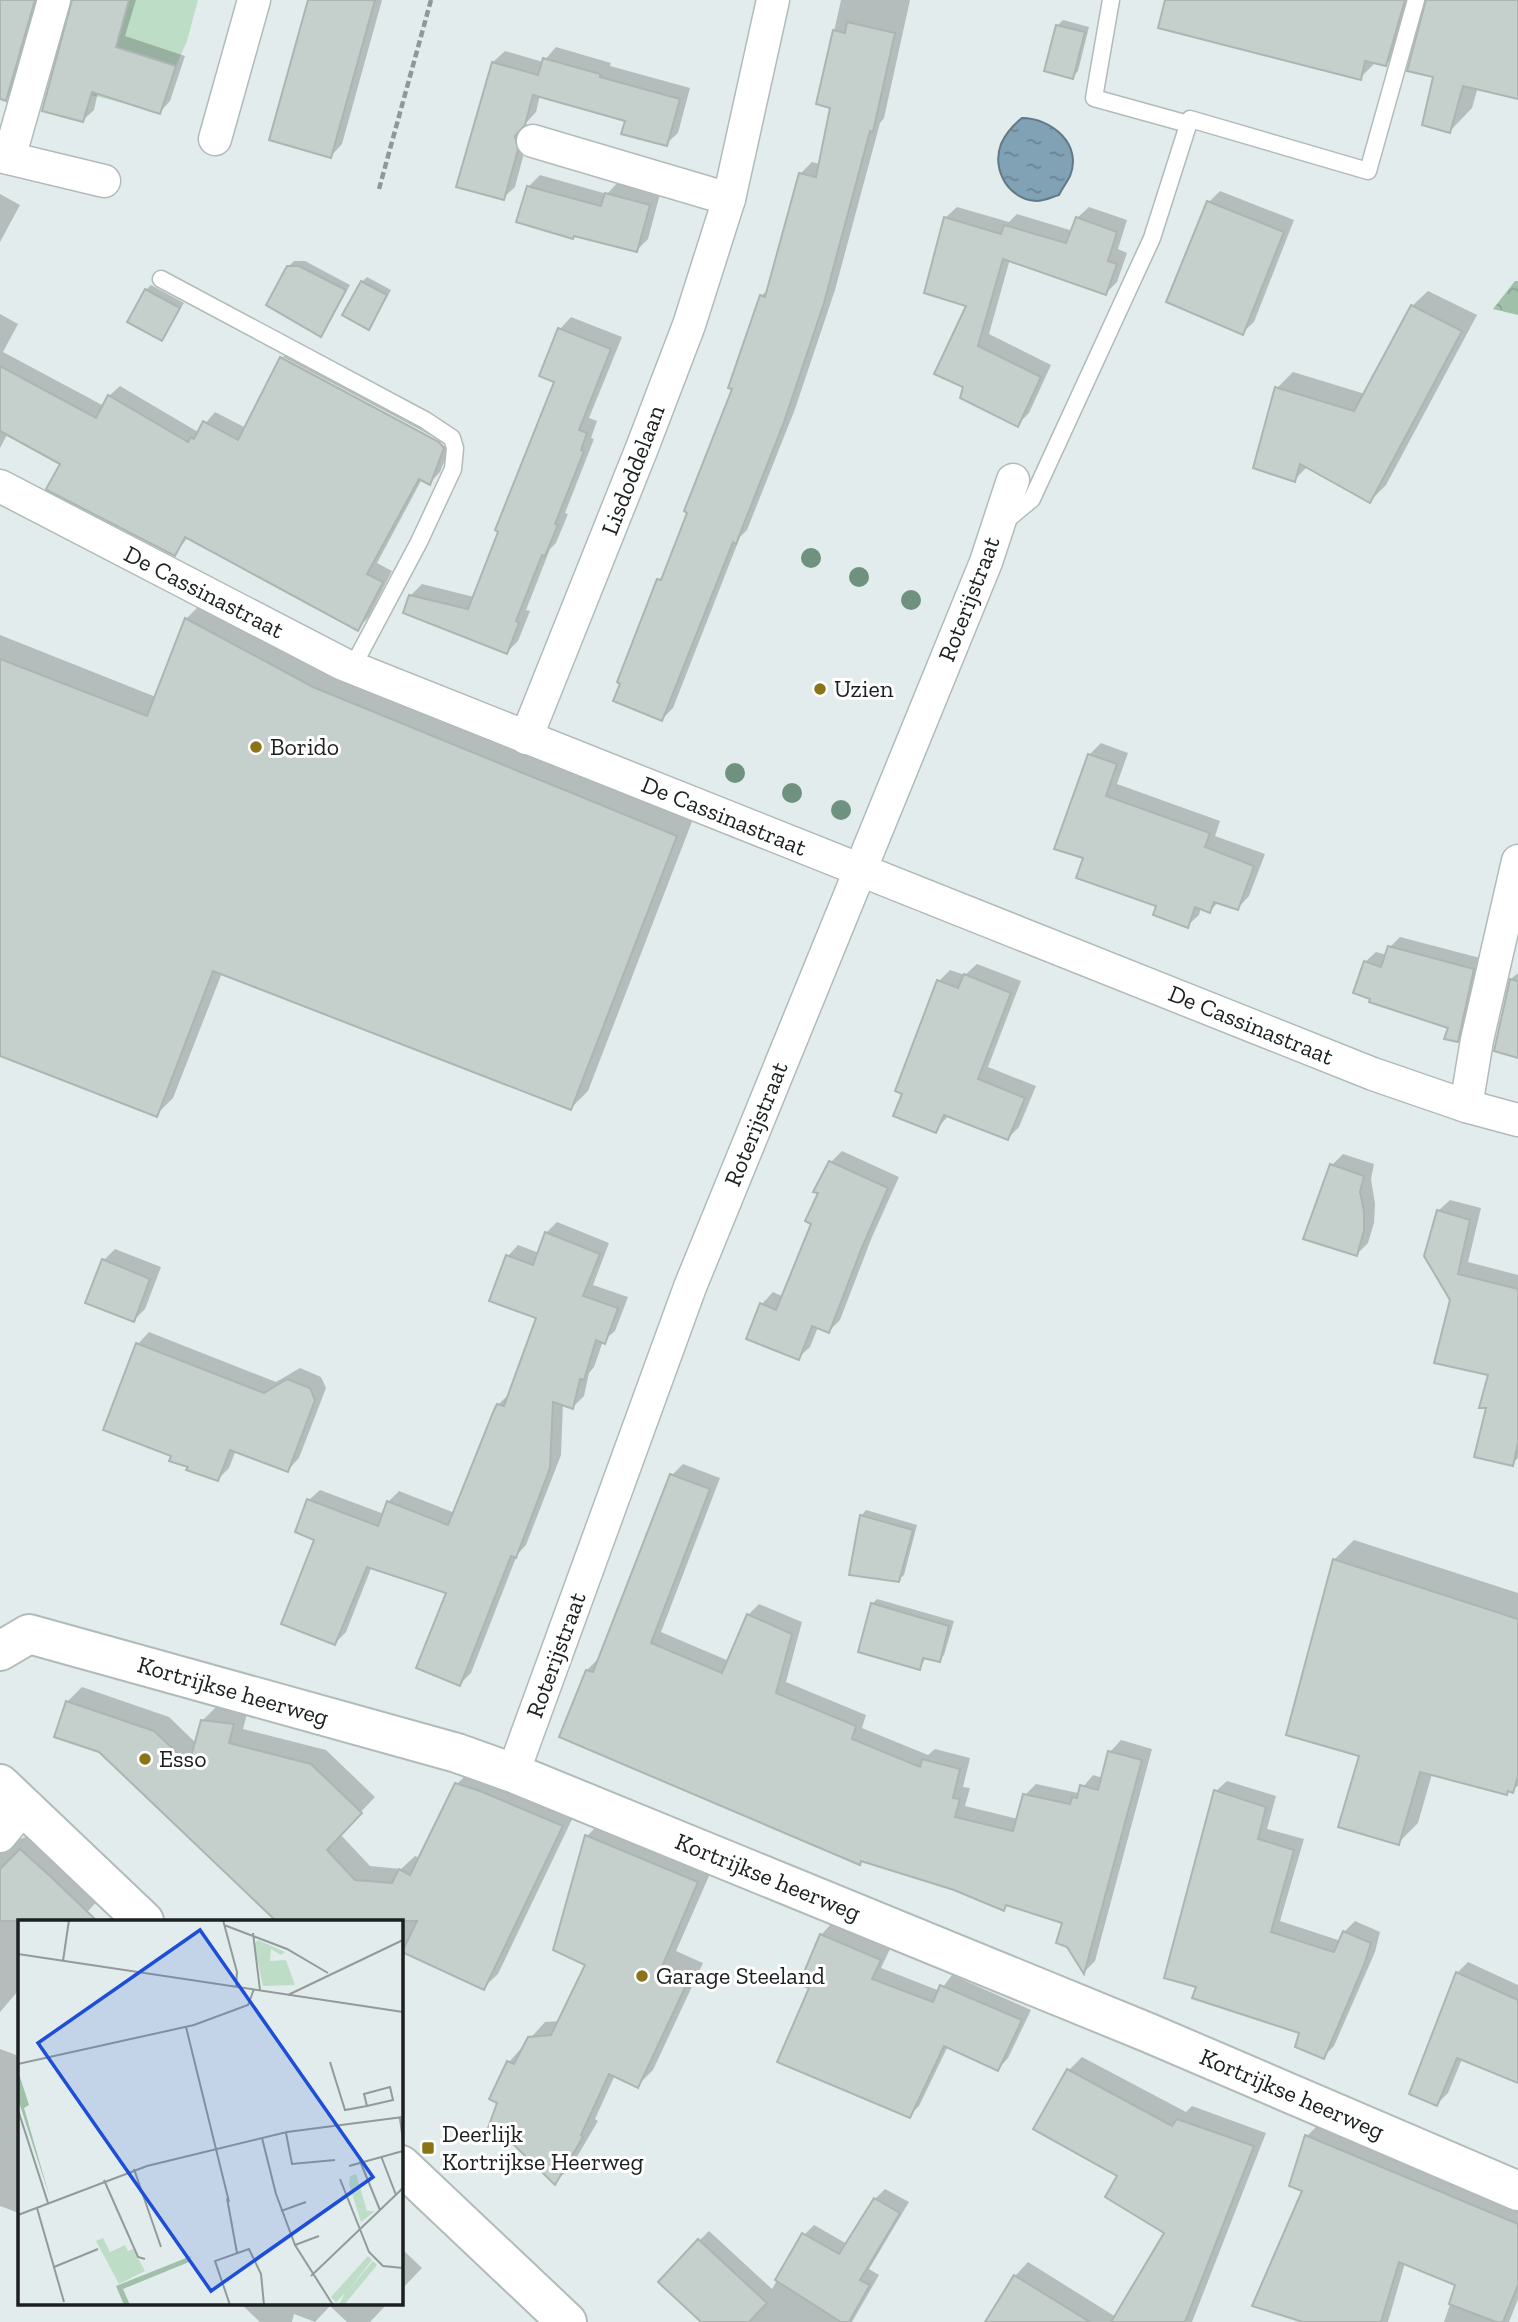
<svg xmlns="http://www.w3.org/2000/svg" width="1518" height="2322" font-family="'Zilla Slab',serif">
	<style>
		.forest { fill: url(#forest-crowns) }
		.green { fill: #beddc7 }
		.water { fill: url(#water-ripples); stroke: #627a88; stroke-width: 2 }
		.shadow { fill: #0003 }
		.building { fill: #c5cfcc; stroke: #acb5b2; stroke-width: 2 }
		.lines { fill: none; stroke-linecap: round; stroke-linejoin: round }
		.service-casing { stroke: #b1bbba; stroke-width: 19 }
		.minor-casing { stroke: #b1bbba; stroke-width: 35 }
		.tertiary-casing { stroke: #b1bbba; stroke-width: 42 }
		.path { stroke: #8f9797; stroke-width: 4.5; stroke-dasharray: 7 3.5; stroke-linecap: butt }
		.service { stroke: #fff; stroke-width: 16 }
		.minor { stroke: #fff; stroke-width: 32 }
		.tertiary { stroke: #fff; stroke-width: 38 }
		.tree { fill: #6e9180 }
		.poi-dot { fill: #8b7418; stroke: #fff; stroke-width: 2.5 }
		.labels { text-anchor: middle; stroke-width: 6; stroke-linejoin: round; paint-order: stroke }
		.street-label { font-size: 24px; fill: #1b1f1f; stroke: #fff }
		.poi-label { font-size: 24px; fill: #1b1f1f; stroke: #fff; text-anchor: start }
		.inset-road { fill: none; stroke: #929a9a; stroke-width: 2 }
		.view { fill: #1d4ed8; fill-opacity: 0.15; stroke: #1d4ed8; stroke-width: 3.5 }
		.inset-edge { fill: none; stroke: #1b1f1f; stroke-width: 3.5 }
	</style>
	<defs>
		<pattern id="forest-crowns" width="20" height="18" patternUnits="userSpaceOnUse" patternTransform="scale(1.75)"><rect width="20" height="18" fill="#a0c0aa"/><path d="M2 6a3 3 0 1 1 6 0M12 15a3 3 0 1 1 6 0" fill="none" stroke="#89a592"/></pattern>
		<pattern id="water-ripples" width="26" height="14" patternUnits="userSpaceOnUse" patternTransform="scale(1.75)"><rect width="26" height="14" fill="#81a1b5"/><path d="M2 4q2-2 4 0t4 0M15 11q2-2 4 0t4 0" fill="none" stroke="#698393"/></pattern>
	</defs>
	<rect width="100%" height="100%" fill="#e2ecec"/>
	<!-- forest -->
	<path class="forest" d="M 1515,281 L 1518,281 L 1518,315 L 1493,309 Z"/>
	<!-- green -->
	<path class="green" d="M 129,0 L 198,0 L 187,41 L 176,66 L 154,60 L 139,107 L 91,95 L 107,40 L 117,42 Z"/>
	<!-- water -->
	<path class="water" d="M 1022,118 C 1051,118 1083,144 1070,176 C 1067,182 1062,189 1059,195 C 1052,197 1044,201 1037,201 C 1009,200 991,170 1001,144 C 1006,133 1013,125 1022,118 Z"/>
	<!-- shadow -->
	<g class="shadow">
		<path d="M 0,0 L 42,0 L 16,88 L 6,99 L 0,97 Z"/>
		<path d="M 74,0 L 136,0 L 125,36 L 185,56 L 170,101 L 160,112 L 98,92 L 94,110 L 83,120 Z"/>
		<path d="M 310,0 L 382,0 L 342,144 L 331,156 Z"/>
		<path d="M 841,0 L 910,0 L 884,118 L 880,123 L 835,290 L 795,409 L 747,530 L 740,537 L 673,708 L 662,719 L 659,580 L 665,574 L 734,388 L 761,296 L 770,288 L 800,174 L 812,162 L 820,164 L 832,106 L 818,103 Z"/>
		<path d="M 1167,0 L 1420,0 L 1409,42 L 1386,64 L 1376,62 L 1360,78 Z"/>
		<path d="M 1428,0 L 1518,0 L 1518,97 L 1478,87 L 1472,108 L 1450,131 L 1435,76 Z"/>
		<path d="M 1063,20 L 1089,27 L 1078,71 L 1073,77 L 1057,26 Z"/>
		<path d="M 556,47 L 611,63 L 610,66 L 690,88 L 678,133 L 666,144 L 627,119 L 540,95 L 536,112 L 526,123 L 528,138 L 515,187 L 503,198 L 493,62 L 505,51 L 543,62 Z"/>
		<path d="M 540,175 L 607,194 L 618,182 L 660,194 L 648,239 L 636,251 L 528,187 Z"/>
		<path d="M 1220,191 L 1294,220 L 1254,322 L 1242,333 L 1209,202 Z"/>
		<path d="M 0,194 L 20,205 L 0,242 Z"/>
		<path d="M 957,207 L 1009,222 L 1017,214 L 1073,231 L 1077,218 L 1089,207 L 1127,220 L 1118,249 L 1127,253 L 1117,282 L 1106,293 L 1010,259 L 989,334 L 1051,365 L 1029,413 L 1017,425 L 965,386 L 968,305 L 945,218 Z"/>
		<path d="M 294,261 L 305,261 L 350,285 L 326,329 L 320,334 L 288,267 Z"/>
		<path d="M 367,277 L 391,290 L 373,322 L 368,328 L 362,282 Z"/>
		<path d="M 151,285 L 184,303 L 162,339 L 146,290 Z"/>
		<path d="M 1428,291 L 1477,315 L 1386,485 L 1370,501 L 1308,466 L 1294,480 L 1277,388 L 1293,372 L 1365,394 L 1412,306 Z"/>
		<path d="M 0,314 L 18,324 L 3,352 L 104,406 L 109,396 L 120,386 L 198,432 L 215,412 L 246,428 L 283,357 L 283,361 L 446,447 L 447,444 L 283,357 L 292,348 L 454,437 L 440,472 L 430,483 L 422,479 L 377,563 L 392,571 L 368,618 L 357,629 L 188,537 L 175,554 L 62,464 L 8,433 L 0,448 Z"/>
		<path d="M 571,317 L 622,337 L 589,418 L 597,421 L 591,438 L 594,439 L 565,513 L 568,514 L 556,543 L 550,549 L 526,610 L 530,611 L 518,641 L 507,652 L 410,596 L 422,584 L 474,597 L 556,381 L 541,375 L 560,329 Z"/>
		<path d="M 203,602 L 693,819 L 588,1091 L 571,1108 L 222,973 L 173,1098 L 156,1115 L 0,1054 L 0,635 L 156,697 L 186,619 Z"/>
		<path d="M 1101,743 L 1128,753 L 1117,784 L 1220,821 L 1215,836 L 1265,854 L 1249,896 L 1238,908 L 1219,901 L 1210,911 L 1201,908 L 1199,915 L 1187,926 L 1085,857 L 1089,755 Z"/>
		<path d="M 1400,937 L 1484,959 L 1468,1030 L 1457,1040 L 1450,1027 L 1365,962 L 1376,952 L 1387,955 L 1390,947 Z"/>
		<path d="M 977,964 L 1021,981 L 988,1067 L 1036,1086 L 1019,1127 L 1008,1138 L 949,1115 L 935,1131 L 939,981 L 950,970 L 965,975 Z"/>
		<path d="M 1518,973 L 1518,1056 L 1511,979 Z"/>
		<path d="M 842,1151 L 899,1177 L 872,1237 L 840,1320 L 829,1331 L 818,1327 L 810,1347 L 798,1358 L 762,1304 L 773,1292 L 784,1297 L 813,1223 L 831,1162 Z"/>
		<path d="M 1343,1154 L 1374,1164 L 1371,1179 L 1375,1204 L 1374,1223 L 1368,1243 L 1357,1254 L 1332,1165 Z"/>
		<path d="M 1450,1200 L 1481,1208 L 1468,1262 L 1518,1275 L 1518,1458 L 1512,1464 L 1488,1407 L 1490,1374 L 1452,1300 L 1438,1211 Z"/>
		<path d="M 557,1222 L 609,1243 L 593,1285 L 628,1297 L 615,1331 L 603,1341 L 594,1367 L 589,1373 L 584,1396 L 573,1407 L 563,1403 L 561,1455 L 526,1545 L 517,1555 L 471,1673 L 460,1684 L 449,1592 L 372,1566 L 346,1632 L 335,1643 L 309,1500 L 320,1490 L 384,1514 L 388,1502 L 399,1491 L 455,1513 L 498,1405 L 509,1394 L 538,1317 L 508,1256 L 518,1245 L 539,1253 L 546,1233 Z"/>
		<path d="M 115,1249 L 161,1267 L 145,1309 L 134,1320 L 104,1260 Z"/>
		<path d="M 149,1332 L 276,1382 L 300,1368 L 321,1377 L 326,1388 L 299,1458 L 288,1470 L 236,1450 L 229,1468 L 218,1479 L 173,1455 L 105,1429 L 138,1344 Z"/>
		<path d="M 683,1464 L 720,1478 L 661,1632 L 729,1661 L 748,1615 L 759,1604 L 802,1622 L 786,1682 L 866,1715 L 862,1728 L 928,1755 L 935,1749 L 970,1758 L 963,1787 L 970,1788 L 965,1806 L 1018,1819 L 1025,1795 L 1036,1784 L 1078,1793 L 1093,1775 L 1103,1778 L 1110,1752 L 1121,1740 L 1152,1749 L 1095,1961 L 1085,1971 L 1064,1921 L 1009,1904 L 1004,1909 L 955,1888 L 863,1859 L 860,1863 L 587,1670 L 598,1659 L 672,1475 Z"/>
		<path d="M 866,1510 L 917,1525 L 904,1575 L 898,1580 L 861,1516 Z"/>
		<path d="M 1354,1540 L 1518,1593 L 1518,1786 L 1506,1793 L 1432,1774 L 1418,1823 L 1398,1843 L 1361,1754 L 1334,1560 Z"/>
		<path d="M 877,1599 L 954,1621 L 944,1655 L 939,1660 L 926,1657 L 920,1668 L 872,1604 Z"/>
		<path d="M 82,1687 L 169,1717 L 196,1743 L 202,1721 L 217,1706 L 248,1710 L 243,1729 L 326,1750 L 375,1797 L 340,1834 L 370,1866 L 401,1869 L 415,1856 L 420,1858 L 456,1785 L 471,1770 L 576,1811 L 498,1974 L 483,1988 L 403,1951 L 401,1949 L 401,1921 L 279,1921 L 99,1750 L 67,1702 Z"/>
		<path d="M 1227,1781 L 1276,1796 L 1267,1829 L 1304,1839 L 1280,1921 L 1341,1941 L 1344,1932 L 1355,1921 L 1380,1932 L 1375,1952 L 1334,2046 L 1323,2057 L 1301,2032 L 1198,1986 L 1216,1791 Z"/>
		<path d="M 602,1821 L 713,1867 L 676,1951 L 703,1963 L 653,2070 L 637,2086 L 615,2075 L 595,2119 L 598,2121 L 571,2167 L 555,2182 L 499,2102 L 509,2062 L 545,2022 L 560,2021 L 587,1965 L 587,1836 Z"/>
		<path d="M 0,1835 L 12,1842 L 26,1837 L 35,1837 L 100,1898 L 79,1921 L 19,1921 L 19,1990 L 0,2012 Z"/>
		<path d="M 831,1924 L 890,1949 L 881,1968 L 940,1991 L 952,1975 L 1031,2010 L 1008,2058 L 998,2069 L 948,2046 L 919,2106 L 909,2116 L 821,1935 Z"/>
		<path d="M 1468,1962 L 1518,1985 L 1518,2081 L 1462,2059 L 1448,2093 L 1437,2104 L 1457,1973 Z"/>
		<path d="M 0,2049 L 19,2056 L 19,2213 L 0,2206 Z"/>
		<path d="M 1082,2057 L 1186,2112 L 1192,2106 L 1266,2133 L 1192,2322 L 987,2322 L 1015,2276 L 1028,2262 L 1116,2317 L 1166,2233 L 1120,2175 L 1069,2070 Z"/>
		<path d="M 1318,2125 L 1518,2208 L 1518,2299 L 1509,2322 L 1444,2322 L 1457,2284 L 1405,2263 L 1388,2322 L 1308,2322 L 1304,2190 L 1307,2136 Z"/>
		<path d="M 885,2189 L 909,2202 L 869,2269 L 879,2275 L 852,2322 L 703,2322 L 699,2241 L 709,2231 L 772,2289 L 804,2235 L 814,2225 L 847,2244 L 875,2199 Z"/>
		<path d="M 401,2248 L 422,2268 L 401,2290 Z"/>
		<path d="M 240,2303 L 388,2303 L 370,2322 L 347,2322 L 330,2306 L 315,2322 L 294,2314 L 292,2322 L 260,2322 Z"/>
	</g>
	<!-- building -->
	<g class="building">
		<path d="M 0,0 L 35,0 L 6,101 L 0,99 Z"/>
		<path d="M 72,0 L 129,0 L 116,47 L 176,66 L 160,114 L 92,92 L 83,122 L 42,111 Z"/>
		<path d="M 308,0 L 375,0 L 331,158 L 269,140 Z"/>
		<path d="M 1165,0 L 1405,0 L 1386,66 L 1365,61 L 1361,80 L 1158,28 Z"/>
		<path d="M 1426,0 L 1518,0 L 1518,99 L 1463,86 L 1450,133 L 1422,125 L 1433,77 L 1407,71 Z"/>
		<path d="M 847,22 L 895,33 L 873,132 L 870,131 L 824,303 L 784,422 L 736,544 L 733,542 L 662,721 L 613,701 L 620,684 L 617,682 L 657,579 L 661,580 L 687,513 L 684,511 L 732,389 L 728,388 L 760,295 L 765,297 L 799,173 L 816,177 L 830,108 L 816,104 L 833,30 L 845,33 Z"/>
		<path d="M 1056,25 L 1085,32 L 1073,79 L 1044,71 Z"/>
		<path d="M 543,58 L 600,74 L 600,77 L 680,99 L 667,146 L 621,134 L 625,121 L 533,95 L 525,125 L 515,136 L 518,150 L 504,200 L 456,187 L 492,62 L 538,75 Z"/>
		<path d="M 527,186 L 601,206 L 605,193 L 650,205 L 637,252 L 574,236 L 573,239 L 516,222 Z"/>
		<path d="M 1207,201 L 1284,232 L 1243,335 L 1166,302 Z"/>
		<path d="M 944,217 L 1001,234 L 1004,225 L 1066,243 L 1076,217 L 1117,232 L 1108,261 L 1117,264 L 1106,295 L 1003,259 L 978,346 L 1041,377 L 1018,427 L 960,398 L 963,387 L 934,374 L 966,306 L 924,293 Z"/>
		<path d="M 287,266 L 299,266 L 346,290 L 321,337 L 266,305 Z"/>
		<path d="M 361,281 L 387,295 L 369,330 L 342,315 Z"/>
		<path d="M 145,289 L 180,308 L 162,341 L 127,322 Z"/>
		<path d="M 1411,305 L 1462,331 L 1370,503 L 1300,464 L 1295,482 L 1253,468 L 1275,387 L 1354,411 Z"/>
		<path d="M 558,328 L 611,349 L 579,430 L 587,433 L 581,450 L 584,451 L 555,524 L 558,525 L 545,556 L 542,555 L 516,621 L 519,623 L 507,654 L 403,613 L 409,595 L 468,609 L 498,532 L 495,530 L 554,382 L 539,376 Z"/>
		<path d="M 280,357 L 439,442 L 444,448 L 430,485 L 419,479 L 367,574 L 383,582 L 358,631 L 185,537 L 175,556 L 47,490 L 46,489 L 60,464 L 0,431 L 0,366 L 96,418 L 108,395 L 188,442 L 191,437 L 194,439 L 203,421 L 238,440 Z"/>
		<path d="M 185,618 L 313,687 L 677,836 L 571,1110 L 213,971 L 157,1117 L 0,1056 L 0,659 L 147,716 Z"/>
		<path d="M 1088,754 L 1117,764 L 1106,796 L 1210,833 L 1205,847 L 1254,866 L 1238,910 L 1214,902 L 1210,913 L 1195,907 L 1188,928 L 1153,915 L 1156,906 L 1076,878 L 1083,858 L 1054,849 Z"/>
		<path d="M 1388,946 L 1474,969 L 1458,1042 L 1444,1039 L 1448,1028 L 1369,1002 L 1370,999 L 1353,993 L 1364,961 L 1381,967 Z"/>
		<path d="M 964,974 L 1011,993 L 978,1079 L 1025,1098 L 1008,1140 L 944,1115 L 936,1133 L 893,1116 L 902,1094 L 895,1091 L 937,980 L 958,988 Z"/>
		<path d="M 1510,979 L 1518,981 L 1518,1058 L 1494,1051 Z"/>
		<path d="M 829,1161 L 888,1188 L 861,1250 L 829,1333 L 812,1326 L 799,1360 L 746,1339 L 760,1303 L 776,1310 L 811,1224 L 805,1221 L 818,1193 L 813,1192 Z"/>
		<path d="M 1330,1164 L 1364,1176 L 1360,1192 L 1364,1211 L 1364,1230 L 1357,1256 L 1303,1239 Z"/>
		<path d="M 1437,1210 L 1470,1220 L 1458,1274 L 1518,1289 L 1518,1443 L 1513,1466 L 1474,1457 L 1486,1408 L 1479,1408 L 1488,1375 L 1434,1363 L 1450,1300 L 1424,1256 Z"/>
		<path d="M 545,1232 L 600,1254 L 583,1296 L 618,1308 L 605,1344 L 596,1340 L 584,1380 L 580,1379 L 573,1409 L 553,1402 L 550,1468 L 516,1558 L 511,1556 L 460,1686 L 416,1668 L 446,1593 L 367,1567 L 335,1645 L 281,1624 L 314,1540 L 295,1532 L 307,1499 L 378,1526 L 387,1501 L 448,1525 L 494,1410 L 497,1404 L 504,1406 L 536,1318 L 489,1301 L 506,1255 L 533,1265 Z"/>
		<path d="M 102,1259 L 150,1279 L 134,1322 L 85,1303 Z"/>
		<path d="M 136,1343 L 264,1393 L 287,1379 L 310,1388 L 315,1400 L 288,1472 L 230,1450 L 218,1481 L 186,1470 L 188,1467 L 169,1461 L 171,1456 L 103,1430 Z"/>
		<path d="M 670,1474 L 710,1489 L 651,1643 L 722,1673 L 747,1614 L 792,1634 L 776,1693 L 856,1726 L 852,1739 L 920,1767 L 922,1759 L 960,1769 L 953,1798 L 960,1799 L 955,1817 L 1013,1831 L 1023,1794 L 1070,1804 L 1072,1797 L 1077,1798 L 1080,1785 L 1098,1790 L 1108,1751 L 1142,1760 L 1084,1974 L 1067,1947 L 1056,1943 L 1062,1923 L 1006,1905 L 1004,1911 L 954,1890 L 861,1861 L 860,1865 L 559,1737 L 586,1670 L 593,1672 Z"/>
		<path d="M 860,1515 L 913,1530 L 899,1582 L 849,1575 Z"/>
		<path d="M 1333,1559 L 1518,1619 L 1518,1776 L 1513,1793 L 1508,1791 L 1507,1795 L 1420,1772 L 1399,1845 L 1338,1827 L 1359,1756 L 1286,1735 Z"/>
		<path d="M 871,1603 L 949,1626 L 940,1662 L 923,1658 L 920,1670 L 858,1652 Z"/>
		<path d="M 66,1701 L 154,1731 L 189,1764 L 201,1720 L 234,1724 L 229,1743 L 311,1764 L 362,1813 L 327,1850 L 355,1880 L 392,1883 L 399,1869 L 410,1875 L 455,1783 L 480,1791 L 563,1826 L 484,1990 L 402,1952 L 417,1921 L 276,1921 L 99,1752 L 54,1737 Z"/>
		<path d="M 1214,1790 L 1266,1807 L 1258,1839 L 1294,1850 L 1271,1932 L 1334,1952 L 1343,1931 L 1371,1943 L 1364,1965 L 1324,2059 L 1295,2047 L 1299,2033 L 1192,1998 L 1196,1987 L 1164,1978 Z"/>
		<path d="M 585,1835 L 698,1882 L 662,1967 L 689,1979 L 638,2088 L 609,2074 L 581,2135 L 583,2137 L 555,2185 L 512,2143 L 508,2147 L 488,2128 L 497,2103 L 489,2099 L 507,2061 L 514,2064 L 528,2037 L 551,2035 L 585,1965 L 553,1950 Z"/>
		<path d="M 20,1849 L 50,1876 L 97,1921 L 0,1921 L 0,1869 Z"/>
		<path d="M 820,1934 L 881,1960 L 872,1979 L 933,2002 L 940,1985 L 1022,2020 L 998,2071 L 944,2046 L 910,2118 L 777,2062 L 809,1988 L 799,1984 Z"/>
		<path d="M 1456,1972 L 1518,2000 L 1518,2083 L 1457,2058 L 1437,2106 L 1409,2094 Z"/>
		<path d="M 1067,2069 L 1172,2126 L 1177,2119 L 1254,2146 L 1185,2322 L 1111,2322 L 1164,2233 L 1105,2197 L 1117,2176 L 1033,2129 Z"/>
		<path d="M 1305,2135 L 1518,2224 L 1518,2285 L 1503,2322 L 1496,2322 L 1449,2304 L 1455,2285 L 1399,2262 L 1381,2322 L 1303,2322 L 1252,2306 L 1302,2191 L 1289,2186 Z"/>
		<path d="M 874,2198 L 900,2213 L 860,2280 L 870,2285 L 849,2322 L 841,2322 L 775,2280 L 802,2233 L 839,2254 Z"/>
		<path d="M 698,2239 L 767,2303 L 749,2322 L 701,2322 L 658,2282 Z"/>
		<path d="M 1014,2275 L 1090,2322 L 985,2322 Z"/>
	</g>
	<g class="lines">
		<!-- service casing -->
		<g class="service-casing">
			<g id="service">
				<path d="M 1111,0 L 1094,98 L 1188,124"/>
				<path d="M 161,279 L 425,420 L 452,438 L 455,448 L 453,469 L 419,542 L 352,668"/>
				<path d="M 1003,523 L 1032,499 L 1152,238 L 1190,119 L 1368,171 L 1416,0"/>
			</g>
		</g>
		<!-- minor casing -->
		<g class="minor-casing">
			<g id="minor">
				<path d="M 215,139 L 254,0"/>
				<path d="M 533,141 L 729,199"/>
				<path d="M 0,156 L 104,181"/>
				<path d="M 9,158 L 54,0"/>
				<path d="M 0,486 L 343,664 L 1373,1074 L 1466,1106 L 1518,1120"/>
				<path d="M 526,738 L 642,448 L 689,325 L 729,199 L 773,0"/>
				<path d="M 1466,1106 L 1477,1040 L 1518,861"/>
				<path d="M 513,1773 L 690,1287 L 986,562 L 1013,480"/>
				<path d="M 0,1836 L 24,1807"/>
			</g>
		</g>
		<!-- tertiary casing -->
		<g class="tertiary-casing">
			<g id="tertiary">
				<path d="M 0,1651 L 29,1634 L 457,1753 L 513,1773 L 1149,2033 L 1518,2191"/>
				<path d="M 0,1784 L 144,1921"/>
				<path d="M 401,2165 L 567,2322"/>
			</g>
		</g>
		<!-- path -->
		<path class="path" d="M 379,189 L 431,0"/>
		<!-- service -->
		<use href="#service" class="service"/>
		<!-- minor -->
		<use href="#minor" class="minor"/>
		<!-- tertiary -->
		<use href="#tertiary" class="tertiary"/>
	</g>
	<!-- trees -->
	<g class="tree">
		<circle cx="811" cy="558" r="10"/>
		<circle cx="859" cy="577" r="10"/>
		<circle cx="911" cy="600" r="10"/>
		<circle cx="735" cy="773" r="10"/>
		<circle cx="792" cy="793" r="10"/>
		<circle cx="841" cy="810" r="10"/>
	</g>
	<!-- markers -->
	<g class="poi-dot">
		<circle cx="820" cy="689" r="7"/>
		<circle cx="256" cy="747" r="7"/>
		<circle cx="145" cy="1759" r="7"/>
		<circle cx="642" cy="1976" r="7"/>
		<rect x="421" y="2141" width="14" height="14" rx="3.5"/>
	</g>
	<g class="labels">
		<!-- street labels -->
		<g class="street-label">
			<text transform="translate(633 470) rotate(-69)" y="8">Lisdoddelaan</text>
			<text transform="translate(204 592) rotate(27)" y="8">De Cassinastraat</text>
			<text transform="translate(969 599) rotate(-69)" y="8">Roterijstraat</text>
			<text transform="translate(724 816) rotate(22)" y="8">De Cassinastraat</text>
			<text transform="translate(1251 1025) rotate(22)" y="8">De Cassinastraat</text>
			<text transform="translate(756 1124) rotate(-68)" y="8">Roterijstraat</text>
			<text transform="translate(556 1655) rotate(-70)" y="8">Roterijstraat</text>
			<text transform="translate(233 1691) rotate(16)" y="8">Kortrijkse heerweg</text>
			<text transform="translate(768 1877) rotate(22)" y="8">Kortrijkse heerweg</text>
			<text transform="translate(1292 2094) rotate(23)" y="8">Kortrijkse heerweg</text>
		</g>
		<!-- poi labels -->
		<g class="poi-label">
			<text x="834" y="697">Uzien</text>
			<text x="270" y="755">Borido</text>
			<text x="159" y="1767">Esso</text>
			<text x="656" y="1984">Garage Steeland</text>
			<text x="442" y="2142">Deerlijk<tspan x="442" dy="28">Kortrijkse Heerweg</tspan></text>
		</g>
	</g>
	<!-- overview -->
	<g transform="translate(18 1920)">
		<rect width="385" height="385" fill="#e2ecec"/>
		<path d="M 240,20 L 267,32 L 263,35 L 253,29 L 252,41 L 268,40 L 277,65 L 245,66 L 236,24 ZM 85,318 L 92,332 L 107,325 L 110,331 L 115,329 L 127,351 L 101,364 L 78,321 Z" fill="#beddc7"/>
		<path d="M 0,151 L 11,185 L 6,188 L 32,278 L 0,179 ZM 173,336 L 171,342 L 105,369 L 112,385 L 106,385 L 98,366 Z" fill="#a0c0aa"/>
		<path d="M 338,254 L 349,291 L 357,291 L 343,302 L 331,264 L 332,256 ZM 350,336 L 354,340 L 329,372 L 355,341 L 359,345 L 326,385 L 321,385 L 327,373 L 318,382 L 313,377 Z" fill="#beddc7"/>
		<path class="inset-road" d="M 205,0 L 219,52 L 218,67M 206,5 L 269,29 L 310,53M 235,13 L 242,70M 0,34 L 385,92M 45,41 L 51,0M 270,75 L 385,20M 168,107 L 211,282M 312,142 L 327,190 L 349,186 L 375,180 L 372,167 L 346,174 L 349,186M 0,144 L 176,105 L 230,85 L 236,69M 0,190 L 30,283M 382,198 L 385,221M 268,213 L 274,244 L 317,240M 244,218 L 258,274 L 277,325 L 315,385M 363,236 L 378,275M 342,241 L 362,290M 331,246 L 385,231M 116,249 L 143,327M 322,259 L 351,332 L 365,346 L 385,348M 86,260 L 120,337 L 127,339M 209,278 L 219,333M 19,288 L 46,382M 263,291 L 288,282M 0,295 L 129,246 L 269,212 L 385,197M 277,325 L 301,316M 36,347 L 80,329M 293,356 L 385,268M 212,385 L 197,341 L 231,329 L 243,354 L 246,385"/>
		<path class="view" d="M 182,10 L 355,257 L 193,371 L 20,123 Z"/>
		<rect width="385" height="385" class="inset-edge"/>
	</g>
</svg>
